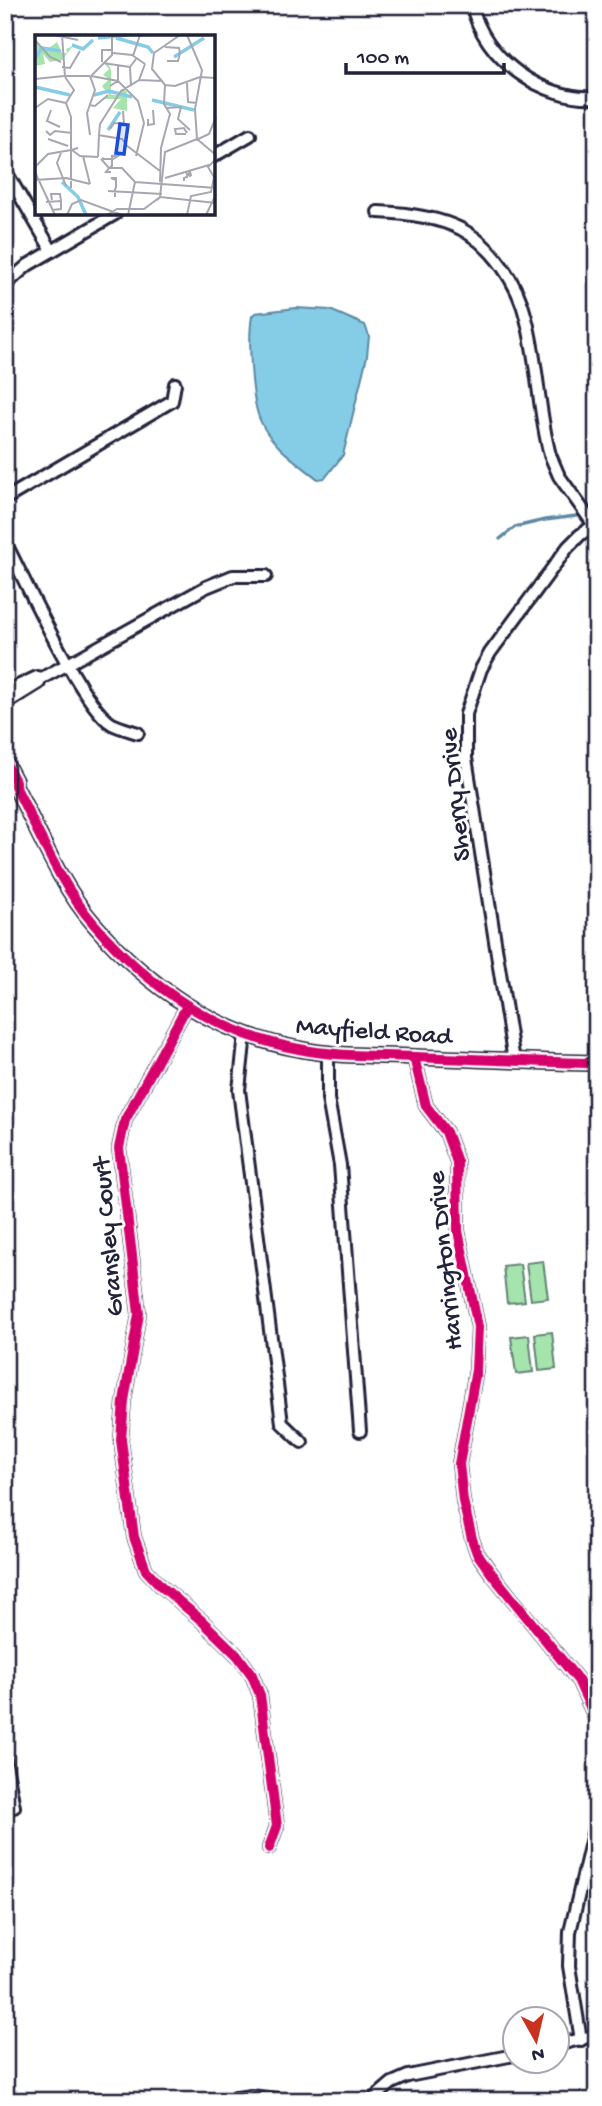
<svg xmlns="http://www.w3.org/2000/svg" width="602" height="2106" font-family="'Gochi Hand',sans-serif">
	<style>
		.green { fill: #a5e4ad; stroke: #648374; stroke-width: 2 }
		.water { fill: #85cce6; stroke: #5d88a2; stroke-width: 2 }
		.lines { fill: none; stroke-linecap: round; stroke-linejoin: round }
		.stream { stroke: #5d88a2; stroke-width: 3.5 }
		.minor-casing { stroke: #22223b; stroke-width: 16 }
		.tertiary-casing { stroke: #22223b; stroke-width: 18 }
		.minor { stroke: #fff; stroke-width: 10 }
		.tertiary { stroke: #fff; stroke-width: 12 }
		.cycleway-casing { stroke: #fff; stroke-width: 15 }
		.cycleway { stroke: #d6006c; stroke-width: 10 }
		.labels { text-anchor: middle; stroke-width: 6; stroke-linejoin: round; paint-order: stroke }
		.street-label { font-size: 26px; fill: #22223b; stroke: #fff }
		.inset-river { fill: none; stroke: #85cce6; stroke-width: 3.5 }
		.inset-road { fill: none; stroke: #a7a7b1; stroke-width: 2 }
		.view { fill: #1d4ed8; fill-opacity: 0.15; stroke: #1d4ed8; stroke-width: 3.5 }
		.inset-edge { fill: none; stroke: #22223b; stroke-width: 3.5 }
	</style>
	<rect width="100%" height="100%" fill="#fff"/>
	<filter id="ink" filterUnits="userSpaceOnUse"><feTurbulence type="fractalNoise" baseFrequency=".0143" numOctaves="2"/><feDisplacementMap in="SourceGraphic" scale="14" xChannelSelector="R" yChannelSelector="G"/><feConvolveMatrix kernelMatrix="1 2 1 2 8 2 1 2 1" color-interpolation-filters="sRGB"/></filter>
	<g filter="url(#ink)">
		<!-- green -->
		<g class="green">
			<path d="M 543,1261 L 548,1298 L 531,1300 L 526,1263 Z"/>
			<path d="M 520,1264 L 525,1301 L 507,1303 L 503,1266 Z"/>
			<path d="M 552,1332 L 556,1369 L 539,1371 L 535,1334 Z"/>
			<path d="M 529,1335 L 533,1372 L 516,1374 L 511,1337 Z"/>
		</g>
		<!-- water -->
		<path class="water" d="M 296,308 L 330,310 L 365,325 L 369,336 L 367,356 L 343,455 L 325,478 L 318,479 C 298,463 270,445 260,420 C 251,399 248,339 252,316 L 255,313 Z"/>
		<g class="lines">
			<!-- stream -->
			<path class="stream" d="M 500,539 L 515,527 L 545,520 L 584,515"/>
			<!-- minor casing -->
			<g class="minor-casing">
				<g id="minor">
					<path d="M 472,5 C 483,59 543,101 597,97"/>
					<path d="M 214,156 L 250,135"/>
					<path d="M 5,170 L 52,251"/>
					<path d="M 378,212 C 405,213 437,217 461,229 C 493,246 518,284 526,318 C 538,363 538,410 550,455 L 559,476 L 594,525"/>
					<path d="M 5,285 L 28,265 L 115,214"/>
					<path d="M 5,499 L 172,401 L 175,384"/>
					<path d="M 5,542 C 24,578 82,707 112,724 C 120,728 129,730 138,733"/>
					<path d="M 5,692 L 37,677 L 42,678 L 68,664 L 206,587 L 233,576 L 266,576"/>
					<path d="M 5,704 L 39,683"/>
					<path d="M 187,1006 L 125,1120 L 119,1148 L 139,1314 L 124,1401 L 121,1440 L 134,1537 L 146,1570 L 161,1586 L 201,1620 L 238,1656 L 252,1675 L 260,1695 L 277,1826 L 269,1848"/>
					<path d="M 245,1034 L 239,1090 L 282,1423 L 302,1442"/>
					<path d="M 328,1053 L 328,1099 L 340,1165 L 360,1431"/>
					<path d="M 414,1057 L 426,1106 L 446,1132 L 457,1162 L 458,1231 L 478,1327 L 476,1370 L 459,1464 L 463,1501 L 472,1539 L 477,1553 L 492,1574 L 578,1680 L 597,1722"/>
					<path d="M 514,1061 L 466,758 L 466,714 L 481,669 L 490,653 L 568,547 L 580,535 L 597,523"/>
					<path d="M 5,1759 L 14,1807"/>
					<path d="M 581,2040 L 569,1966 L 570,1932 L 597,1816"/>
					<path d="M 556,2045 L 597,2035"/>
					<path d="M 215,2101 L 251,2096 L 294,2101"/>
					<path d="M 371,2101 L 392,2083 L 408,2076 L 514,2055"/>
				</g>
			</g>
			<!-- tertiary casing -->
			<g class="tertiary-casing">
				<path id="tertiary" d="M 5,762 L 15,781 L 15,786 C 39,832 60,885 94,924 C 148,987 217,1034 299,1049 C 337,1057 377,1055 416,1057 C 476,1059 536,1062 597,1063"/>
			</g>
			<!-- minor -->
			<use href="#minor" class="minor"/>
			<!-- tertiary -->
			<use href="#tertiary" class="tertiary"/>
			<!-- cycleway casing -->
			<g class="cycleway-casing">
				<g id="cycleway">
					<path d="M 5,762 L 15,781 L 15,786 C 39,832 60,885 94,924 C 148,987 217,1034 299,1049 C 337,1057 377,1055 416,1057 C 476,1059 536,1062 597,1063"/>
					<path d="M 187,1006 L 125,1120 L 119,1148 L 139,1314 L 124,1401 L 121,1440 L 134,1537 L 146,1570 L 161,1586 L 201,1620 L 238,1656 L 252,1675 L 260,1695 L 277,1826 L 269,1848"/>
					<path d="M 414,1057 L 426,1106 L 446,1132 L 457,1162 L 458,1231 L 478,1327 L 476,1370 L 459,1464 L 463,1501 L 472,1539 L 477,1553 L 492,1574 L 578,1680 L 597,1722"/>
				</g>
			</g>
			<!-- cycleway -->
			<use href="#cycleway" class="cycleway"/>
		</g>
	</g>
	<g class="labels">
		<!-- street labels -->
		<g class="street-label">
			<text transform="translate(453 795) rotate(-96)" y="9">Sherry Drive</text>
			<text transform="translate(374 1029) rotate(4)" y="9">Mayfield Road</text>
			<text transform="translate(106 1237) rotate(-95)" y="9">Gransley Court</text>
			<text transform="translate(443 1261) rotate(-96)" y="9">Harrington Drive</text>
		</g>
	</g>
	<!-- overview -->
	<g transform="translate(35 35)">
		<rect width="180" height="180" fill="#fff"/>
		<path d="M 0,5 L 10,16 L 22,7 L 27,18 L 32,18 L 31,14 L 38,11 L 27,25 L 15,27 L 8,19 L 10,29 L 0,31 ZM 68,27 L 73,28 L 76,35 L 76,60 L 84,60 L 88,53 L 92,57 L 92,76 L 78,73 L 86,64 L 69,64 L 74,60 L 67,51 L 74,44 L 68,40 L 74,34 Z" fill="#a5e4ad"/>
		<path class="inset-river" d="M 63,3 L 92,0M 81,3 L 113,12 L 118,18M 37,10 L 48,14 L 58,5M 139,22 L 169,3M 0,23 L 7,13 L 26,16M 0,52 L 35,60M 59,60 L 74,56 L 97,62M 117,65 L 159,75M 73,95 L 85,77M 27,147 L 43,162 L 51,180"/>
		<path class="inset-road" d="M 19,0 L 43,5M 27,0 L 30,42M 145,0 L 119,18 L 117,34 L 130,50 L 140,51 L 165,42 L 180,43M 152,0 L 167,35 L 160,74 L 162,104M 0,5 L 15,22 L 26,27M 130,12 L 144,13 L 145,18 L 143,26 L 132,26M 78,18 L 97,20 L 110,29M 98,21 L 105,0M 67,27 L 67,15 L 78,15M 68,28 L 95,32M 27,32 L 35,33 L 45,16M 31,41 L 55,41M 56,41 L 83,46 L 103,66 L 109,88 L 101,121M 56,41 L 77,20 L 77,0M 30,42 L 39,55 L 31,68 L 36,82 L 36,115M 0,44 L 29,41M 104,45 L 128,46M 152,48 L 153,67 L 162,68M 75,51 L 83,46 L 83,30M 96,51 L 95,32 L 101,24M 54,70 L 60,71 L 73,60M 0,73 L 13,64 L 31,68M 132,73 L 146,72 L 143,84 L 155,95M 16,75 L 12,86 L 25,92M 113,84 L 113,90 L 119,89 L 118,75M 75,94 L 79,88 L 89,89 L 88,76M 11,96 L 15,100 L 20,96 L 37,98M 151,99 L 141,99 L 140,94 L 149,93 L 152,98M 55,100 L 52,78 L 60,55 L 55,41M 63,100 L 87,104 L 91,109M 64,100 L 65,89 L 86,56 L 104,45 L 110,29M 13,104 L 33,111M 162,104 L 181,120M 161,105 L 174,99 L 181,82M 91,110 L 125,136M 37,115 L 45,121 L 63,122M 26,118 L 22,128 L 31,151M 48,121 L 55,149M 63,122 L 64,100M 67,123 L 69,124 L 78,124 L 85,120 L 77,121 L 77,131 L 75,132M 66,124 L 74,133 L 71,137 L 76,137M 0,132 L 13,119 L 36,115M 74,133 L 87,133 L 100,147M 0,137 L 20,180M 130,143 L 174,130M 0,145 L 31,143 L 55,149M 149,146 L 149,143 L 152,142 L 152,141 L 153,140 L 154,138 L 155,137 L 156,140 L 155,141 L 153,140 L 151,138M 100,147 L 181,153M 125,147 L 126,113 L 135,79 L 129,69 L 130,50M 36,153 L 36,115 L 43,113M 73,156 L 127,159M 80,162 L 80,155 L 81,152 L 81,143 L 76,143 L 81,145M 125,162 L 130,117 L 162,104M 17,165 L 16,159 L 25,159 L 26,166M 122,165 L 125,162 L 181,168M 11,167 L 26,166 L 26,174 L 17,175M 32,180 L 37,169 L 46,165 L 87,180M 72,180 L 82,174 L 109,174 L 125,162M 93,180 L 100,147M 152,180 L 156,161 L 176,157 L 179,142 L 173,132 L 181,124M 171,180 L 181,159"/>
		<path class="view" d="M 85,89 L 93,90 L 89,119 L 81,118 Z"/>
		<rect width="180" height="180" class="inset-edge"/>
	</g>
	<!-- margin -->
	<rect width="602" height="2106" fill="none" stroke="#fff" stroke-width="28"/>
	<rect x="14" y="14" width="574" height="2078" fill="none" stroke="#22223b" stroke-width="2.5" filter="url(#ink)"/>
	<!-- north arrow -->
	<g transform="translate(536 2040) rotate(172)"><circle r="33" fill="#ffffff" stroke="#a7a7b1" stroke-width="2"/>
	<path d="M0-5L12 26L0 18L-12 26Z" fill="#c8321e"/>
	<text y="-10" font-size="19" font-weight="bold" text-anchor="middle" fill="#22223b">N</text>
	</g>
	<!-- scale -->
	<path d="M346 63v10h158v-10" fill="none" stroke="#22223b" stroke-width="3.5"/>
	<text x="357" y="63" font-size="21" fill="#22223b" stroke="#ffffff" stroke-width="5" paint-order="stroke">100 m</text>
</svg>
